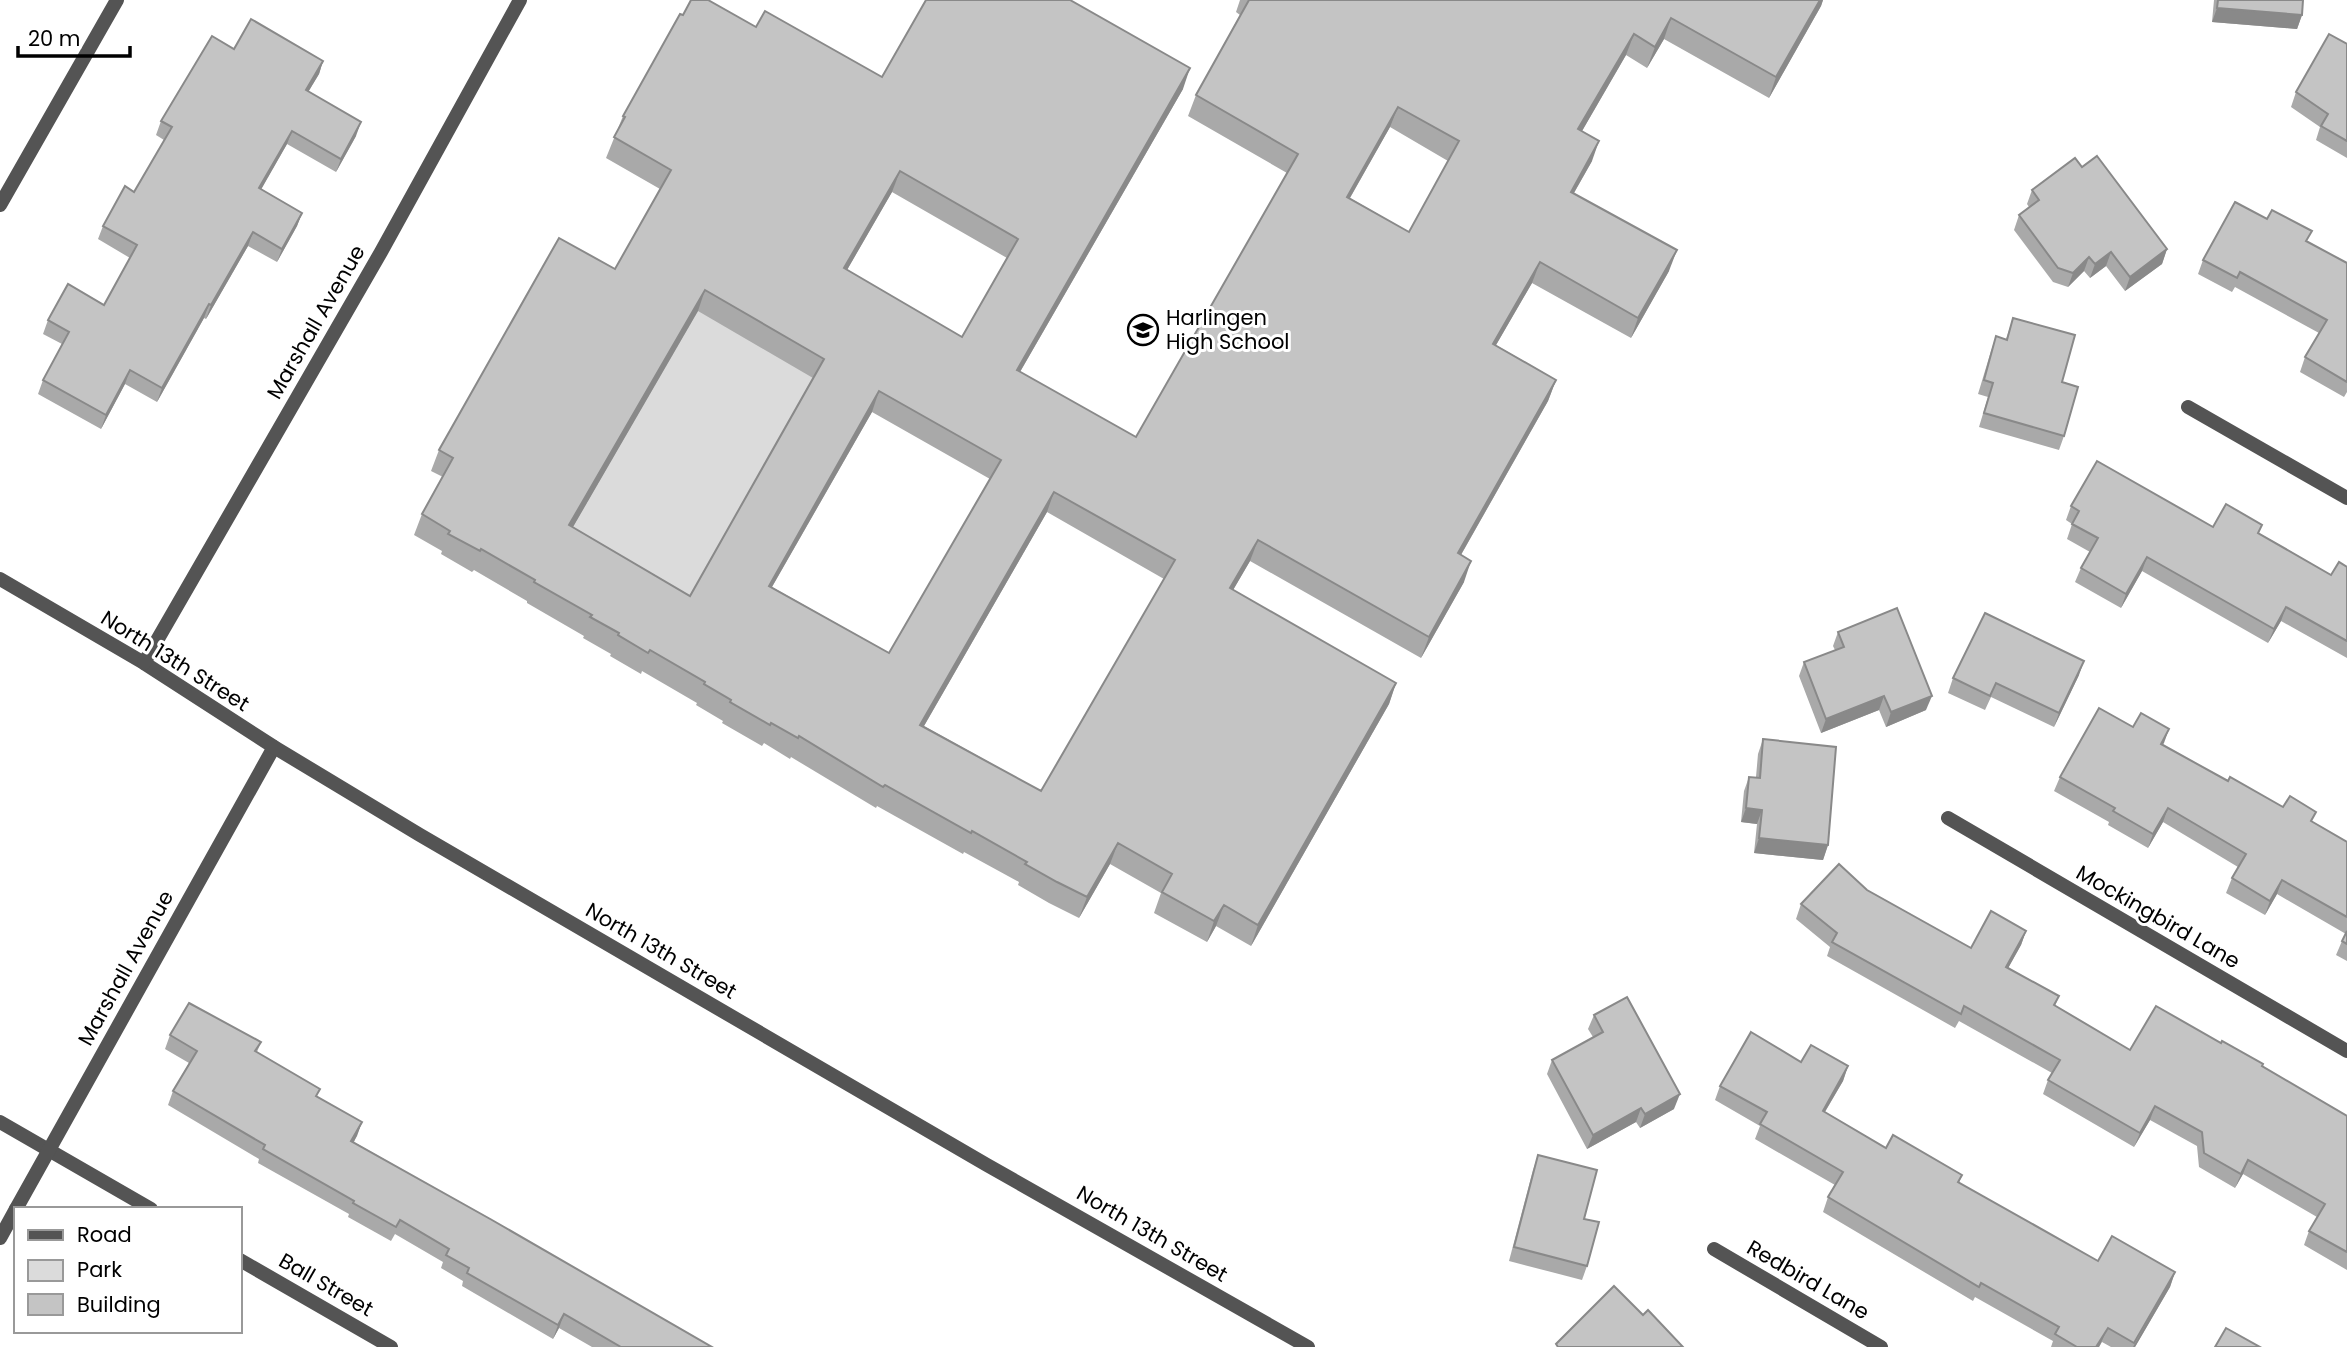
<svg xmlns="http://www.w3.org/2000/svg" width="2347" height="1347" font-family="Poppins,sans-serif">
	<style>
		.green { fill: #dbdbdb }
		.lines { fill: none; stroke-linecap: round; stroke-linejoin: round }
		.minor { stroke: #545454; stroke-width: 14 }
		.tertiary { stroke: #545454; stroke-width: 14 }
		.wall { fill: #a9a9a9; fill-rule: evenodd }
		.shaded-wall { fill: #898989 }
		.building { fill: #c4c4c4; stroke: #898989; stroke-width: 2; fill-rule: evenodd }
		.labels { text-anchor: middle; stroke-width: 6; stroke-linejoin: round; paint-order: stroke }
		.poi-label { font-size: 21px; fill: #000; stroke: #fff; text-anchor: start }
		.street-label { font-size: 21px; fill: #000; stroke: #fff }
	</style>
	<rect width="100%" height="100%" fill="#fff"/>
	<!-- green -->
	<path class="green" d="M 725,264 L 817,380 L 682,617 L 562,546 Z"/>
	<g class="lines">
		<!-- minor -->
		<g class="minor">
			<path d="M 0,205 L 117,0"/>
			<path d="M 2188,407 L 2347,498"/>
			<path d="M 1948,818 L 2347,1051"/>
			<path d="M 0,1122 L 151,1209"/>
			<path d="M 16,1209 L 274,747"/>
			<path d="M 0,1238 L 16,1209"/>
			<path d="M 1714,1249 L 1881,1347"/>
			<path d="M 240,1260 L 391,1347"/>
		</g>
		<!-- tertiary -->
		<g class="tertiary">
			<path d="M 0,579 L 144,663 L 274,747 L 420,835 L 987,1165 L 1308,1347"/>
			<path d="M 144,663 L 381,252 L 520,0"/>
		</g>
	</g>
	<!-- wall -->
	<g class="wall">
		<path d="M 1240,0 L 1823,0 L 1821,6 L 1769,98 L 1664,39 L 1647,68 L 1626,55 L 1582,131 L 1592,161 L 1574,193 L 1669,271 L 1631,338 L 1532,283 L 1496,345 L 1556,380 L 1548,401 L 1461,555 L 1464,582 L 1421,658 L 1250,561 L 1233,590 L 1396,683 L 1389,704 L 1251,946 L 1216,926 L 1207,942 L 1154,913 L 1161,893 L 1110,864 L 1079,918 L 1049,903 L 1018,885 L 1019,882 L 964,852 L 963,854 L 877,806 L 876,808 L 791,757 L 790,759 L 764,743 L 762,746 L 722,723 L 723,721 L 696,705 L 697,703 L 642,671 L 641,674 L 610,656 L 611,654 L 583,638 L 584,636 L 527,603 L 527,601 L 474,570 L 472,572 L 441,554 L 442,551 L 414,535 L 422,514 L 443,477 L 431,471 L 439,450 L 615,269 L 660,189 L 606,158 L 623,116 L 683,15 L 756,27 L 882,77 L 1183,89 L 1020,372 L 1136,437 L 1287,173 L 1188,116 L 1196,95 L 1240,15 L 1236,12 ZM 1390,127 L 1448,161 L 1409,232 L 1350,198 ZM 892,192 L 1007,258 L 962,337 L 847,270 ZM 698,311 L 813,378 L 690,596 L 573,527 ZM 872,412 L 990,479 L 889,653 L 772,587 ZM 1047,512 L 1164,579 L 1041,791 L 924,726 Z"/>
		<path d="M 2214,0 L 2303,0 L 2302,15 L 2297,29 L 2212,22 Z"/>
		<path d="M 2347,44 L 2347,158 L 2316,140 L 2320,127 L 2291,107 L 2296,92 Z"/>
		<path d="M 234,49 L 323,61 L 319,74 L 308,92 L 356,136 L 336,172 L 287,144 L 261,189 L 302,213 L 297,226 L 277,262 L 248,246 L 206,319 L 204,318 L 157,402 L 125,384 L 101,429 L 38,394 L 43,380 L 62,344 L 43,334 L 48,320 L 104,305 L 130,258 L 98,239 L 103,226 L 134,192 L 164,140 L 156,135 L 161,121 Z"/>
		<path d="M 2082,167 L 2167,249 L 2162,264 L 2125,291 L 2106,266 L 2090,278 L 2084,271 L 2068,287 L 2053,282 L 2014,230 L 2019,215 L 2029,207 L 2027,204 L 2032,190 Z"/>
		<path d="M 2267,219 L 2347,263 L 2347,392 L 2344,397 L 2300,372 L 2305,357 L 2319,333 L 2235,287 L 2232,292 L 2198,274 L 2203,260 Z"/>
		<path d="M 2013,318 L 2062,382 L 2064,436 L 2059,450 L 1979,427 L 1988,397 L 1978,394 L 1991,351 L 1996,336 L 2006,339 Z"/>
		<path d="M 2071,506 L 2259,533 L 2331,575 L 2347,567 L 2347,658 L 2281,621 L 2268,643 L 2142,571 L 2121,608 L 2075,582 L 2081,568 L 2090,552 L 2067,539 L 2072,524 L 2066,520 Z"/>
		<path d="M 1838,632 L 1926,710 L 1886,727 L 1879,710 L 1821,733 L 1799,676 L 1804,662 L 1835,650 L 1833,646 Z"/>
		<path d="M 2079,675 L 2054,727 L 1991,697 L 1985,710 L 1948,693 L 1953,678 Z"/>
		<path d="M 1763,739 L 1828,845 L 1823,860 L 1754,853 L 1757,824 L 1741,822 L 1744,791 L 1749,777 L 1756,777 L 1758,754 Z"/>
		<path d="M 2163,745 L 2228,781 L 2313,822 L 2347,842 L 2347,961 L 2336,955 L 2342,941 L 2346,934 L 2277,894 L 2265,915 L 2226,893 L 2232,878 L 2238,867 L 2163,822 L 2148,848 L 2108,825 L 2109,822 L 2054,791 L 2060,777 Z"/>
		<path d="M 1867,890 L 1971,948 L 2026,931 L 2021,945 L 2008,968 L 2059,996 L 2055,1006 L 2130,1050 L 2221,1043 L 2347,1116 L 2347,1270 L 2304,1245 L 2309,1231 L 2317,1217 L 2243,1174 L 2235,1188 L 2199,1167 L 2197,1146 L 2150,1120 L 2134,1147 L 2043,1094 L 2048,1080 L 2052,1073 L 1959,1021 L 1955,1028 L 1827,956 L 1830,947 L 1796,919 L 1801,904 Z"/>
		<path d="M 1594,1015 L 1674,1109 L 1640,1128 L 1636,1122 L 1587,1149 L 1547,1074 L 1552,1060 L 1593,1037 L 1588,1029 Z"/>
		<path d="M 170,1035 L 261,1042 L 257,1052 L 318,1097 L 362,1122 L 354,1142 L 712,1347 L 592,1347 L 559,1328 L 553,1339 L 462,1286 L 463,1281 L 441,1268 L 443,1262 L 395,1234 L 391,1241 L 348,1217 L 349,1214 L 258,1163 L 259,1159 L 168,1105 L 173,1091 L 189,1063 L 165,1049 Z"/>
		<path d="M 1801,1062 L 1848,1066 L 1843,1081 L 1825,1112 L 1886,1148 L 1962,1175 L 1959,1183 L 2098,1261 L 2175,1272 L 2170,1287 L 2135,1347 L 2111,1347 L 2102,1342 L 2099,1347 L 2051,1347 L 2053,1341 L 1975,1297 L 1973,1301 L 1823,1212 L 1828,1197 L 1835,1185 L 1755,1139 L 1760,1126 L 1715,1100 L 1720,1086 Z"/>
		<path d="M 1538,1155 L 1584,1219 L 1587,1266 L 1582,1280 L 1509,1261 L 1533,1170 Z"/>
	</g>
	<!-- shaded-wall -->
	<g class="shaded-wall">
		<path d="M 1820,0 L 1823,0 L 1821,6 L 1769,98 L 1776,77 Z"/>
		<path d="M 2217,8 L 2302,15 L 2297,29 L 2212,22 Z"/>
		<path d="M 1671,18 L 1664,39 L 1647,68 L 1655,47 Z"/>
		<path d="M 1634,34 L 1626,55 L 1571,150 L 1578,129 Z"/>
		<path d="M 323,61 L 319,74 L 301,104 L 306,90 Z"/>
		<path d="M 1190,68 L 1183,89 L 1009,391 L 1017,370 Z"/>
		<path d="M 1398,107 L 1390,127 L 1339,217 L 1347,197 Z"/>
		<path d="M 361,122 L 356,136 L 336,172 L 341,159 Z"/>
		<path d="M 292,131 L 287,144 L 254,202 L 259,188 Z"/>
		<path d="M 1599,141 L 1592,161 L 1563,212 L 1571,192 Z"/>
		<path d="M 900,171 L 892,192 L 836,289 L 844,268 Z"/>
		<path d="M 302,213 L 297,226 L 277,262 L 282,249 Z"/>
		<path d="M 253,232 L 248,246 L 206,319 L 211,305 Z"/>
		<path d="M 2167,249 L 2162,264 L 2125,291 L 2130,277 Z"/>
		<path d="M 1677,250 L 1669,271 L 1631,338 L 1638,318 Z"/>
		<path d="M 2111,252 L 2106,266 L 2090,278 L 2095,264 Z"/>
		<path d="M 2089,257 L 2084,271 L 2068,287 L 2073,273 Z"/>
		<path d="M 1540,262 L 1532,283 L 1485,364 L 1493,344 Z"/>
		<path d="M 705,290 L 698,311 L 562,546 L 569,525 Z"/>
		<path d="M 209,304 L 204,318 L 157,402 L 162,388 Z"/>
		<path d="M 130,370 L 125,384 L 101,429 L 106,415 Z"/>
		<path d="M 1556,380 L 1548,401 L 1450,574 L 1458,553 Z"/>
		<path d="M 879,391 L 872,412 L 761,606 L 769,586 Z"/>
		<path d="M 1054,492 L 1047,512 L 913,745 L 920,725 Z"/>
		<path d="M 1258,540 L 1250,561 L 1222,609 L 1230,588 Z"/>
		<path d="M 2147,557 L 2142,571 L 2121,608 L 2126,594 Z"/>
		<path d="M 1471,561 L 1464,582 L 1421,658 L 1429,637 Z"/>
		<path d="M 2286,607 L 2281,621 L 2268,643 L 2274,629 Z"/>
		<path d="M 2084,661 L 2079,675 L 2054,727 L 2059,713 Z"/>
		<path d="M 1396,683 L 1389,704 L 1251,946 L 1258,925 Z"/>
		<path d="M 1884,696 L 1879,710 L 1821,733 L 1826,719 Z"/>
		<path d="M 1932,696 L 1926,710 L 1886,727 L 1891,712 Z"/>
		<path d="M 2169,729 L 2164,743 L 2155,758 L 2161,744 Z"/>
		<path d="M 1746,808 L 1762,810 L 1757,824 L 1741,822 Z"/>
		<path d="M 2168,808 L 2163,822 L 2148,848 L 2153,834 Z"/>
		<path d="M 1759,838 L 1828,845 L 1823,860 L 1754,853 Z"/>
		<path d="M 1118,843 L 1110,864 L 1079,918 L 1087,897 Z"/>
		<path d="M 2282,880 L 2277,894 L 2265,915 L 2270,901 Z"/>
		<path d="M 1224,905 L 1216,926 L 1207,942 L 1214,921 Z"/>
		<path d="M 2026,931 L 2021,945 L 2001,981 L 2006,967 Z"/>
		<path d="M 1848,1066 L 1843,1081 L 1817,1125 L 1823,1111 Z"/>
		<path d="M 1680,1094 L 1674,1109 L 1640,1128 L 1645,1114 Z"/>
		<path d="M 2155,1106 L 2150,1120 L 2134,1147 L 2140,1133 Z"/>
		<path d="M 1641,1108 L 1636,1122 L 1587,1149 L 1593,1135 Z"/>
		<path d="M 362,1122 L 357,1136 L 346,1155 L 351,1141 Z"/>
		<path d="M 2248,1160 L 2243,1174 L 2235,1188 L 2241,1174 Z"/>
		<path d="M 2175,1272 L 2170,1287 L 2135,1347 L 2133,1347 Z"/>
		<path d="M 564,1314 L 559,1328 L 553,1339 L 558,1325 Z"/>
		<path d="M 2108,1328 L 2099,1347 L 2096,1347 Z"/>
	</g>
	<!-- building -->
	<g class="building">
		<path d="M 691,0 L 708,0 L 756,27 L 765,11 L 882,77 L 926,0 L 1070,0 L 1190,68 L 1017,370 L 1136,437 L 1298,154 L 1196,95 L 1249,0 L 1820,0 L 1776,77 L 1671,18 L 1655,47 L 1634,34 L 1578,129 L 1599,141 L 1571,192 L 1677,250 L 1638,318 L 1540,262 L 1493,344 L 1556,380 L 1458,553 L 1471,561 L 1429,637 L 1258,540 L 1230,588 L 1396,683 L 1258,925 L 1224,905 L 1214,921 L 1162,892 L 1172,874 L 1118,843 L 1087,897 L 1057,882 L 1025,864 L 1027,862 L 972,831 L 971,833 L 885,785 L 883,787 L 799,736 L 798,738 L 771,723 L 770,725 L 730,702 L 731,700 L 704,684 L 705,682 L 650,650 L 648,653 L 618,635 L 619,633 L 590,617 L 592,615 L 534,582 L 535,580 L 481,549 L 480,551 L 448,534 L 450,531 L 422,514 L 453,458 L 439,450 L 559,238 L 615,269 L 671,170 L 614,137 L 625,117 L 623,116 L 680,14 L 683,15 ZM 1398,107 L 1459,141 L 1409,232 L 1347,197 ZM 900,171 L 1018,239 L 962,337 L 844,268 ZM 705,290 L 824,359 L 690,596 L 569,525 ZM 879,391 L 1001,460 L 889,653 L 769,586 ZM 1054,492 L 1175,560 L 1041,791 L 920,725 Z"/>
		<path d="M 2218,0 L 2303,0 L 2302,15 L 2217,8 Z"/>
		<path d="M 251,19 L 323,61 L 306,90 L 361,122 L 341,159 L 292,131 L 259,188 L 302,213 L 282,249 L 253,232 L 211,305 L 209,304 L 162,388 L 130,370 L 106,415 L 43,380 L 69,332 L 48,320 L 68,284 L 104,305 L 137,245 L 103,226 L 125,186 L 134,192 L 172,127 L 161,121 L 212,36 L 234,49 Z"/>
		<path d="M 2329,34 L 2347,44 L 2347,141 L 2321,126 L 2328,114 L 2296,92 Z"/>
		<path d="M 2097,156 L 2167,249 L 2130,277 L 2111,252 L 2095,264 L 2089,257 L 2073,273 L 2058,268 L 2019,215 L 2039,200 L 2032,190 L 2075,158 L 2082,167 Z"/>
		<path d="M 2235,202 L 2267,219 L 2272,210 L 2312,231 L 2306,241 L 2347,263 L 2347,382 L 2305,357 L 2327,320 L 2240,272 L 2237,278 L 2203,260 Z"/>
		<path d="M 2013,318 L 2075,335 L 2062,382 L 2078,387 L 2064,436 L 1984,413 L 1993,383 L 1984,380 L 1996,336 L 2007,340 Z"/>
		<path d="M 2097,461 L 2213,527 L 2226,504 L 2262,525 L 2258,533 L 2331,575 L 2339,562 L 2347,567 L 2347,641 L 2286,607 L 2274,629 L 2147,557 L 2126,594 L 2081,568 L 2098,538 L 2072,524 L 2079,511 L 2071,506 Z"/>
		<path d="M 1897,608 L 1932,696 L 1891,712 L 1884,696 L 1826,719 L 1804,662 L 1844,647 L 1838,632 Z"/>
		<path d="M 1985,613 L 2084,661 L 2059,713 L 1996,683 L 1990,696 L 1953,678 Z"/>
		<path d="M 2099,708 L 2133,727 L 2141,713 L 2169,729 L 2161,744 L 2228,781 L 2230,777 L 2283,807 L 2290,796 L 2316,812 L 2311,821 L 2347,842 L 2347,917 L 2282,880 L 2270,901 L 2232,878 L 2246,854 L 2168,808 L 2153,834 L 2113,811 L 2115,808 L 2060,777 Z"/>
		<path d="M 1763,739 L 1836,747 L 1828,845 L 1759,838 L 1762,810 L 1746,808 L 1749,777 L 1760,778 Z"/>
		<path d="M 1839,864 L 1867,890 L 1971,948 L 1991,911 L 2026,931 L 2006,967 L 2059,996 L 2054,1005 L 2130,1050 L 2156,1006 L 2221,1043 L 2222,1041 L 2263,1064 L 2262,1066 L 2347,1116 L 2347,1252 L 2309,1231 L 2325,1204 L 2248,1160 L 2241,1174 L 2204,1153 L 2202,1132 L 2155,1106 L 2140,1133 L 2048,1080 L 2060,1060 L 1964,1006 L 1961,1014 L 1832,942 L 1837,933 L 1801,904 Z"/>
		<path d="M 2347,931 L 2347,944 L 2342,941 Z"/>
		<path d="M 1627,997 L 1680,1094 L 1645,1114 L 1641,1108 L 1593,1135 L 1552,1060 L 1603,1032 L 1594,1015 Z"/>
		<path d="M 189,1003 L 261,1042 L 255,1051 L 320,1089 L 316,1096 L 362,1122 L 351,1141 L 492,1220 L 712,1347 L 621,1347 L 564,1314 L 558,1325 L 467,1273 L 469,1268 L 446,1255 L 449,1249 L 400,1220 L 396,1227 L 353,1203 L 354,1201 L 263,1149 L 265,1145 L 173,1091 L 197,1051 L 170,1035 Z"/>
		<path d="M 1751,1032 L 1801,1062 L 1811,1045 L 1848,1066 L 1823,1111 L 1886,1148 L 1893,1135 L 1962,1175 L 1958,1182 L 2098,1261 L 2112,1236 L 2175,1272 L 2134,1343 L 2108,1328 L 2096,1347 L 2077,1347 L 2055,1334 L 2059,1327 L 1981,1283 L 1979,1287 L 1828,1197 L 1843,1172 L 1760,1124 L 1767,1112 L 1720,1086 Z"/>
		<path d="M 1538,1155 L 1597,1170 L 1584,1219 L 1599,1222 L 1587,1266 L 1514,1247 Z"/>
		<path d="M 1614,1286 L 1643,1315 L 1648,1310 L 1683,1347 L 1558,1347 L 1556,1344 Z"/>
		<path d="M 2226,1328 L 2260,1347 L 2215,1347 Z"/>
	</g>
	<!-- icons -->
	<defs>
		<g id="school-ring" transform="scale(1.575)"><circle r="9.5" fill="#fff" stroke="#000" stroke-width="1.5"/><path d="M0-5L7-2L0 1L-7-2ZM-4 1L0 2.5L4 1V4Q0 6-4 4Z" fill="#000"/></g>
	</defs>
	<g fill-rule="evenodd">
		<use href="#school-ring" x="1143" y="330"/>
	</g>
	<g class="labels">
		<!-- poi labels -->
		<g class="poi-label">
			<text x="1166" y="325">Harlingen<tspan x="1166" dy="24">High School</tspan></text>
		</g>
		<!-- street labels -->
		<g class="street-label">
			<text transform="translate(316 322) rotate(-60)" y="7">Marshall Avenue</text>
			<text transform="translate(175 661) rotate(32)" y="7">North 13th Street</text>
			<text transform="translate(2158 917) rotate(30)" y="7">Mockingbird Lane</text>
			<text transform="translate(661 951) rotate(30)" y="7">North 13th Street</text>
			<text transform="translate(126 968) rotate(-61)" y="7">Marshall Avenue</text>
			<text transform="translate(1152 1234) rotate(30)" y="7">North 13th Street</text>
			<text transform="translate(1808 1280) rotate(30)" y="7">Redbird Lane</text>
			<text transform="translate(326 1285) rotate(30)" y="7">Ball Street</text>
		</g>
	</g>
	<!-- legend -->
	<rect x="14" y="1207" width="228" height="126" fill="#ffffff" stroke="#999999" stroke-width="2"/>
	<rect x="28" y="1230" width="35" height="10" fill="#545454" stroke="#999999" stroke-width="2"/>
	<text x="77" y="1242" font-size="21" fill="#000000">Road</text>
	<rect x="28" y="1260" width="35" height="21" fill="#dbdbdb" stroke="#999999" stroke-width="2"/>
	<text x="77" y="1277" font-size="21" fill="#000000">Park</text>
	<rect x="28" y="1294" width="35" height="21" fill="#c4c4c4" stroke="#999999" stroke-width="2"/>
	<text x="77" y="1312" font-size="21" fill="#000000">Building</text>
	<!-- scale -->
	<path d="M18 46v10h112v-10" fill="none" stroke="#000000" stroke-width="3.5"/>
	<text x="28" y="46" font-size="21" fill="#000000" stroke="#ffffff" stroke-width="5" paint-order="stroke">20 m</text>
</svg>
